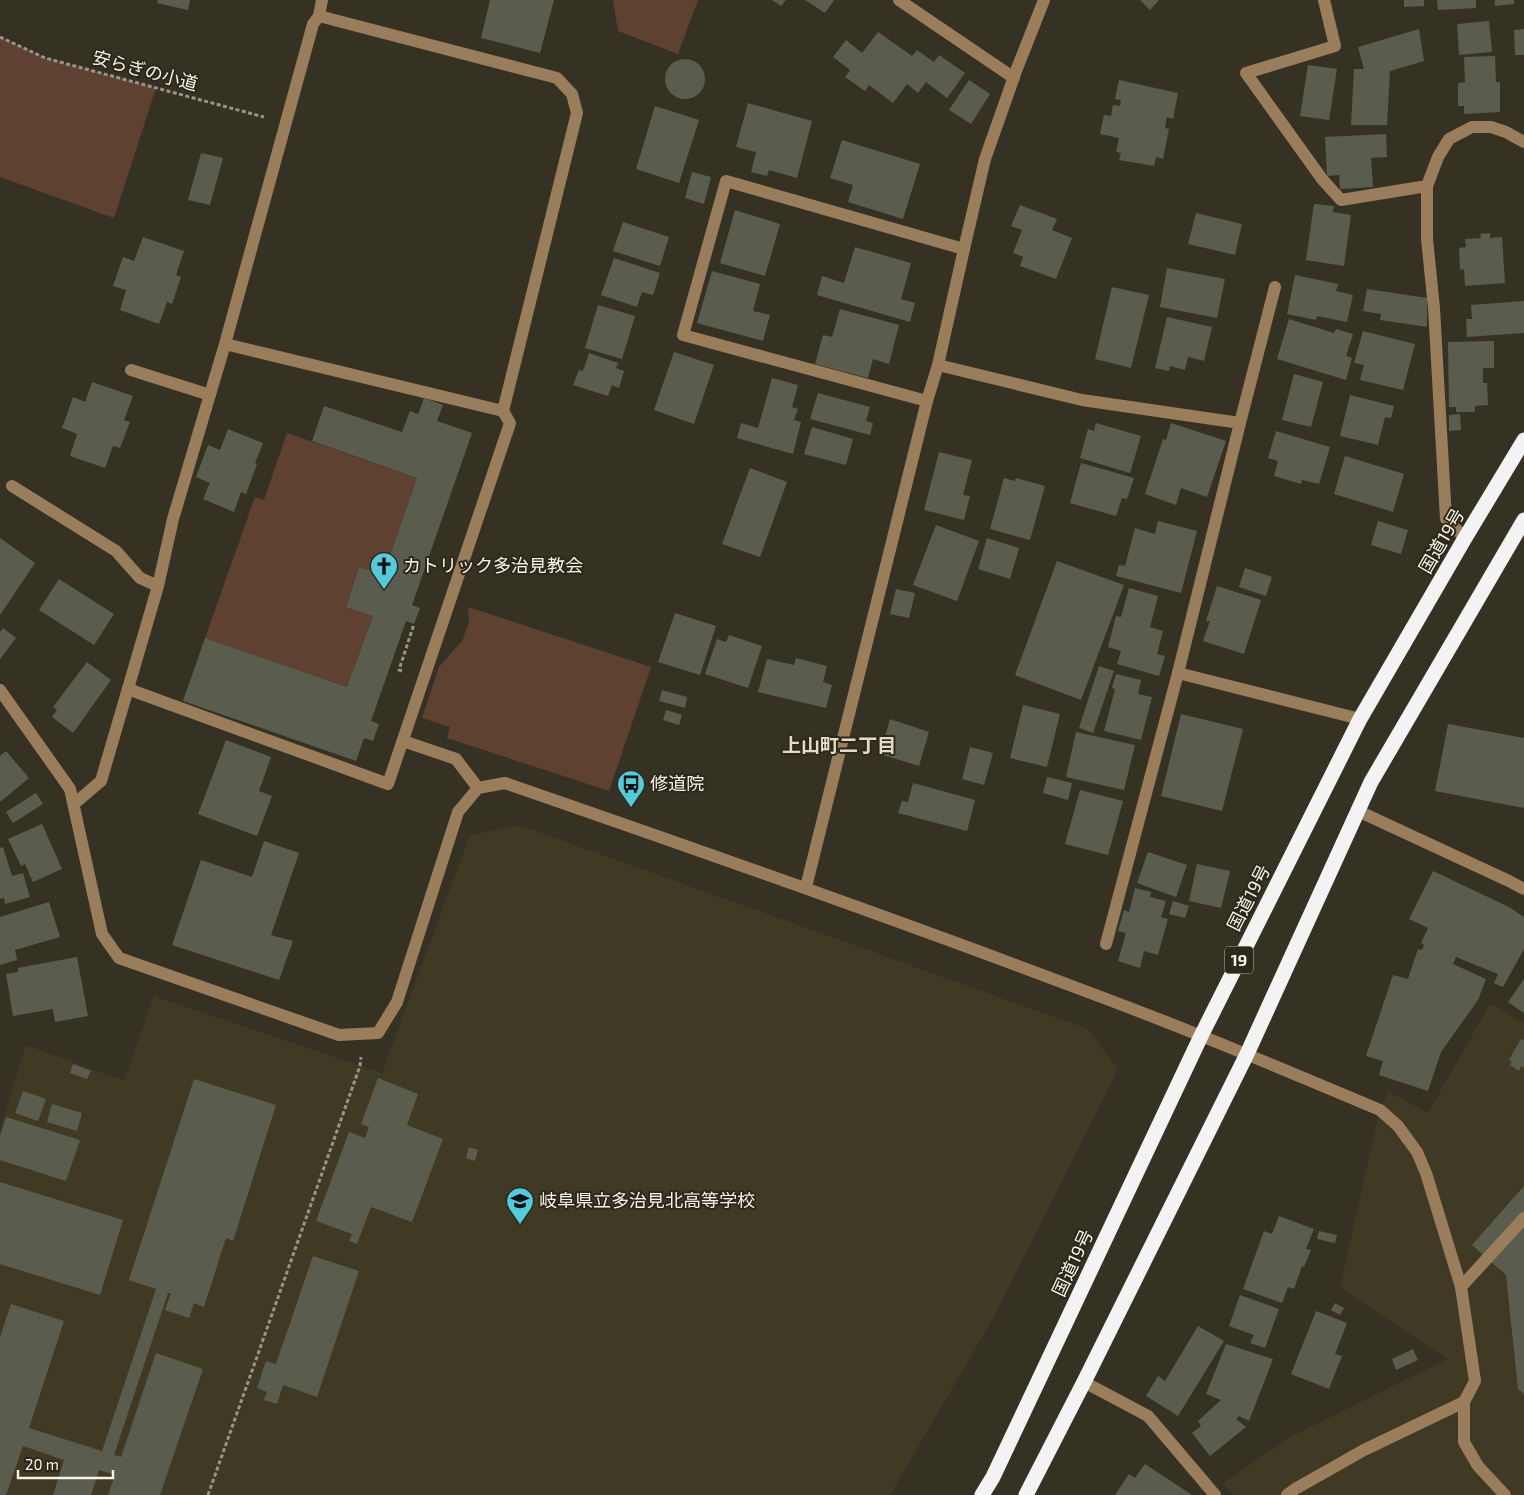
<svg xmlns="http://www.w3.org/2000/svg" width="1524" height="1495" font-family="'Exo 2','Noto Sans JP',sans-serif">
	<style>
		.built { fill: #403a25 }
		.green { fill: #5e4131 }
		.building { fill: #5a5d4d }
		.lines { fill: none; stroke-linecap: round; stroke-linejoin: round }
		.path { stroke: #989489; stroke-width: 3; stroke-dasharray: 4 2.5; stroke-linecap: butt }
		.minor { stroke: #9a7d5a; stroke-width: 12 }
		.highway { stroke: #f3f3f3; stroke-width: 15 }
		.labels { text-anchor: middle; stroke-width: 4; stroke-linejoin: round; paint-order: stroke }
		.shield { fill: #2c281a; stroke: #b9b5ab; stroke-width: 1 }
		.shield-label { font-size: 16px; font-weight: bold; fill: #f5f2e9 }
		.street-label { font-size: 18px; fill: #f5f2e9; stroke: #2c281a }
		.poi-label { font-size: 18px; fill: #f5f2e9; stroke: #2c281a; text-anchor: start }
		.neighbourhood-label { font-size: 19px; font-weight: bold; fill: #e1dcc9; stroke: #2c281a }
	</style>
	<rect width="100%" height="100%" fill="#363223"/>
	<!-- built -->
	<g class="built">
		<path d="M 519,825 L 1088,1029 L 1118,1069 L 992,1320 L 890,1495 L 0,1495 L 0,1130 L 26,1045 L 124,1081 L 154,996 L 382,1073 L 470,835 Z"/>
		<path d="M 1490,1004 L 1524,1023 L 1524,1495 L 1234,1495 L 1223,1483 L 1291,1437 L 1448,1359 L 1340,1287 L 1380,1110 L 1388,1092 L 1428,1113 Z"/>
	</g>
	<!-- green -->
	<g class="green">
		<path d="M 613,0 L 698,0 L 678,54 L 618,31 Z"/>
		<path d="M 0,37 L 45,58 L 156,88 L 114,218 L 0,177 Z"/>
		<path d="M 287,433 L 417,478 L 383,575 L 359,567 L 346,606 L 373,616 L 347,687 L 205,638 L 255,497 L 264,500 Z"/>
		<path d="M 468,607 L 651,667 L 609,791 L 447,738 L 450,727 L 422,718 L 439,667 L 462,641 L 469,622 Z"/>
	</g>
	<!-- building -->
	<g class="building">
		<path d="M 158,0 L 190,0 L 188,10 L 157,3 Z"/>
		<path d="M 490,0 L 554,0 L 540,53 L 481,38 Z"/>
		<path d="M 772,0 L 786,0 L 781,6 Z"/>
		<path d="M 805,0 L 834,0 L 825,13 Z"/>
		<path d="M 1140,0 L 1159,0 L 1150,10 Z"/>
		<path d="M 1404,0 L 1424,0 L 1424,6 L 1404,7 Z"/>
		<path d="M 1437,0 L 1476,0 L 1476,8 L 1438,10 Z"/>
		<path d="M 1495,0 L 1514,0 L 1514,4 L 1495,6 Z"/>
		<path d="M 1489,21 L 1492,52 L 1459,55 L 1457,24 Z"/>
		<path d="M 1419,29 L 1424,61 L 1390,71 L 1387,125 L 1351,125 L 1354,69 L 1364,69 L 1358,47 Z"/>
		<path d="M 1524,29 L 1524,55 L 1515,55 L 1514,30 Z"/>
		<path d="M 878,32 L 912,56 L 917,50 L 934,62 L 939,55 L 965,73 L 947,98 L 926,82 L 918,93 L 907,84 L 893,103 L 869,85 L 865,91 L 845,77 L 850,70 L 833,57 L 846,40 L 862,53 Z"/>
		<path d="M 1495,56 L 1496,82 L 1500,82 L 1500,112 L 1464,114 L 1464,106 L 1458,106 L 1458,83 L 1465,82 L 1464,57 Z"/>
		<circle cx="685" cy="79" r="20"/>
		<path d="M 1308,65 L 1337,69 L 1329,120 L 1300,116 Z"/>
		<path d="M 969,80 L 990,94 L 971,124 L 949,110 Z"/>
		<path d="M 1119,80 L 1178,93 L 1173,119 L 1167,117 L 1165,128 L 1169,129 L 1163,159 L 1156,157 L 1154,166 L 1119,160 L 1121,153 L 1116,152 L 1119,138 L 1100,134 L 1104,115 L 1111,116 L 1113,105 L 1120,106 L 1121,100 L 1115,99 Z"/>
		<path d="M 748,103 L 812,121 L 797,178 L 769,170 L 767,176 L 751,172 L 756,152 L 736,147 Z"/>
		<path d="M 655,106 L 699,120 L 679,183 L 636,169 Z"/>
		<path d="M 1386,134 L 1387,157 L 1371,158 L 1373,187 L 1340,189 L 1339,175 L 1327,176 L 1325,137 Z"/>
		<path d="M 842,140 L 920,164 L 903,219 L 848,202 L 853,185 L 830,178 Z"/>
		<path d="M 201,153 L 223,158 L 210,205 L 188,200 Z"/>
		<path d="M 692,172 L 711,177 L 704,204 L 685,198 Z"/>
		<path d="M 1314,204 L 1334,206 L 1333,212 L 1351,215 L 1344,266 L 1306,260 Z"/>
		<path d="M 1020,205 L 1057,219 L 1052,230 L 1072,238 L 1056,279 L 1020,266 L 1023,257 L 1013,253 L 1022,230 L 1011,226 Z"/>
		<path d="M 735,210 L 780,224 L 765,276 L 720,263 Z"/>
		<path d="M 1196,213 L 1242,224 L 1235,255 L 1188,244 Z"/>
		<path d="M 623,222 L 669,237 L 660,266 L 613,251 Z"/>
		<path d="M 1490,233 L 1490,238 L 1502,237 L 1505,283 L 1465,286 L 1464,269 L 1460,270 L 1459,248 L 1466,247 L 1465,239 L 1481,238 L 1480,234 Z"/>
		<path d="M 143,237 L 184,251 L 176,275 L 181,277 L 172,304 L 167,302 L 159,324 L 120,310 L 126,290 L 113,286 L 123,257 L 134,261 Z"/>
		<path d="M 855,247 L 911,263 L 901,299 L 915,303 L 910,322 L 817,295 L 822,276 L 844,283 Z"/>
		<path d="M 614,258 L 660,273 L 653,295 L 642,292 L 637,307 L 601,295 Z"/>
		<path d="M 1167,268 L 1225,279 L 1217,318 L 1160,307 Z"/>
		<path d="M 712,271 L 760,284 L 753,311 L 770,315 L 763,341 L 697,323 Z"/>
		<path d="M 1295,275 L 1338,284 L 1336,291 L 1353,295 L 1347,322 L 1317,316 L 1316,320 L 1287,314 Z"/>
		<path d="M 1112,287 L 1149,295 L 1131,368 L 1095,359 Z"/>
		<path d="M 1367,289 L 1427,298 L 1427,327 L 1380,320 L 1381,314 L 1363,311 Z"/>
		<path d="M 1524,301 L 1524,333 L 1467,337 L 1466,319 L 1472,319 L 1471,305 Z"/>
		<path d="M 598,305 L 635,316 L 622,359 L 585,348 Z"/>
		<path d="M 840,309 L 899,325 L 889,364 L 873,359 L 868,378 L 815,364 L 823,335 L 832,337 Z"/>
		<path d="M 1167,317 L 1212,327 L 1204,361 L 1188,357 L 1185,370 L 1170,366 L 1169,371 L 1155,368 Z"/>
		<path d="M 1289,319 L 1334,333 L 1336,329 L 1353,334 L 1346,356 L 1352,358 L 1346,380 L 1277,359 Z"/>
		<path d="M 1363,331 L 1415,344 L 1403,390 L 1360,380 L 1364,365 L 1354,363 Z"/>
		<path d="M 1494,341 L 1494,368 L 1483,368 L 1483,383 L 1487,383 L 1488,405 L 1475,406 L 1475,412 L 1456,412 L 1456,407 L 1449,407 L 1448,342 Z"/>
		<path d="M 674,352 L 714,365 L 694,424 L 654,410 Z"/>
		<path d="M 589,353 L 618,363 L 616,368 L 624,371 L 619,388 L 612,385 L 608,396 L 573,385 L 579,370 L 583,371 Z"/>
		<path d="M 1294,374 L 1323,382 L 1311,427 L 1282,420 Z"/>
		<path d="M 772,378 L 798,385 L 792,407 L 798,409 L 794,420 L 801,422 L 793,454 L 737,438 L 741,423 L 758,428 Z"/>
		<path d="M 92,382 L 133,396 L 124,420 L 130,422 L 120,448 L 113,446 L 105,468 L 70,456 L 77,434 L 62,428 L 73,397 L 85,402 Z"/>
		<path d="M 818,393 L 870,407 L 866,421 L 873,423 L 870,435 L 810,419 Z"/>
		<path d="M 1350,395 L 1394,406 L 1391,418 L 1385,417 L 1378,445 L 1340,436 Z"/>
		<path d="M 424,398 L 443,405 L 437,421 L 472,433 L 412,605 L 420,608 L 414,624 L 406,621 L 371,721 L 379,724 L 373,741 L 364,738 L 356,761 L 183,701 L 205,638 L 347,687 L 373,616 L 346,607 L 359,567 L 383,575 L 417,478 L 312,441 L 324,406 L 402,432 L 410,411 L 418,414 Z"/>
		<path d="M 1460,414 L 1461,430 L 1449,431 L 1449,415 Z"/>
		<path d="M 1096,423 L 1141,436 L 1130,473 L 1080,458 L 1088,429 L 1094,431 Z"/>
		<path d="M 1171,423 L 1226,441 L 1207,497 L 1181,488 L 1176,505 L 1145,494 L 1163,439 L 1166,440 Z"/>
		<path d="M 812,427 L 853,439 L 846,465 L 804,454 Z"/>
		<path d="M 228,429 L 263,443 L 255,463 L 257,464 L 246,494 L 241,492 L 234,512 L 203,499 L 210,483 L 196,477 L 208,445 L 220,450 Z"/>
		<path d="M 1276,431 L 1330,447 L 1319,484 L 1302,480 L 1301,484 L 1274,476 L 1278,461 L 1268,458 Z"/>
		<path d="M 939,452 L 972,460 L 963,495 L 970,496 L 964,520 L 924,510 Z"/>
		<path d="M 1345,456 L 1404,474 L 1393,512 L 1334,494 Z"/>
		<path d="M 1081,463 L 1134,478 L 1127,499 L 1122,498 L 1116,516 L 1070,503 Z"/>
		<path d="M 750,468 L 787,482 L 760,557 L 722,544 Z"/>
		<path d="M 1004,478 L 1015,481 L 1016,478 L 1045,486 L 1030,540 L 990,529 Z"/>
		<path d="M 1158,521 L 1197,531 L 1181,593 L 1116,576 L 1119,565 L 1125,566 L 1135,528 L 1155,534 Z"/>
		<path d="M 1378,521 L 1408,530 L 1401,554 L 1371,545 Z"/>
		<path d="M 936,525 L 979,541 L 957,601 L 913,585 Z"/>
		<path d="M 0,538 L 35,563 L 0,615 Z"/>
		<path d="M 987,538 L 1019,548 L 1010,579 L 978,569 Z"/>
		<path d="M 1057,561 L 1124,585 L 1081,700 L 1015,675 Z"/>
		<path d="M 1245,568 L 1272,577 L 1266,596 L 1239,587 Z"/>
		<path d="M 59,579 L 114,614 L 94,645 L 39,610 Z"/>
		<path d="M 1217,586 L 1261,600 L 1244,654 L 1203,641 L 1210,621 L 1206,621 Z"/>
		<path d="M 1129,588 L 1158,596 L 1150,627 L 1163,631 L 1157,654 L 1165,656 L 1159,676 L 1117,664 L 1121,651 L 1108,647 L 1116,616 L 1121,617 Z"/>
		<path d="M 896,589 L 915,593 L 909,618 L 890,614 Z"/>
		<path d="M 675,613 L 716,626 L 700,675 L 658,662 Z"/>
		<path d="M 3,628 L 16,638 L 0,659 L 0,632 Z"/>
		<path d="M 729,635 L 762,646 L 748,688 L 705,674 L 717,639 L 726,642 Z"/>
		<path d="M 796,658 L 827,666 L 823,682 L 832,685 L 826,708 L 758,692 L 767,659 L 794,665 Z"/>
		<path d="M 87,662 L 111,680 L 73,733 L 52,717 L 57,710 L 53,707 Z"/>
		<path d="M 1099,666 L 1114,671 L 1093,733 L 1079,728 Z"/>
		<path d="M 1116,674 L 1141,680 L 1138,694 L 1152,697 L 1141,740 L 1104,731 L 1115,689 L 1112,688 Z"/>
		<path d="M 662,690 L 687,697 L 685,708 L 659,701 Z"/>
		<path d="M 1023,705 L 1060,714 L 1047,767 L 1010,758 Z"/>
		<path d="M 666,710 L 682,715 L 679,725 L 663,720 Z"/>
		<path d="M 1181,714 L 1243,729 L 1222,811 L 1161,796 Z"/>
		<path d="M 890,719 L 929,732 L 919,766 L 880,754 Z"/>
		<path d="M 1448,724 L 1524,738 L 1524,808 L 1435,791 Z"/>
		<path d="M 1076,732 L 1135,745 L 1124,790 L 1066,777 Z"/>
		<path d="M 226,740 L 271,757 L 259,791 L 272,796 L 257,836 L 198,814 Z"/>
		<path d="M 970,747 L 993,753 L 984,785 L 962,779 Z"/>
		<path d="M 6,751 L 29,778 L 0,802 L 0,756 Z"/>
		<path d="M 1047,777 L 1072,783 L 1068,800 L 1043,793 Z"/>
		<path d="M 913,783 L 975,800 L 967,831 L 898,813 L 902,801 L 908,802 Z"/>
		<path d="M 1080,790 L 1123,801 L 1108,855 L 1065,844 Z"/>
		<path d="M 36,793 L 43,804 L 13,823 L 6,812 Z"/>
		<path d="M 42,824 L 62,869 L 33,882 L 25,864 L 21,866 L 8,839 Z"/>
		<path d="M 264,841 L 299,853 L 271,935 L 293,941 L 279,980 L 172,945 L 201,860 L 252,877 Z"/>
		<path d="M 3,847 L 12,876 L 23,873 L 30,897 L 5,904 L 4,898 L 0,899 L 0,848 Z"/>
		<path d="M 1148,852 L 1187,865 L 1176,897 L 1137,883 Z"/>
		<path d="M 1197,864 L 1230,871 L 1221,908 L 1189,901 Z"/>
		<path d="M 1433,871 L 1509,907 L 1524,917 L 1524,949 L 1503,987 L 1494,983 L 1498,974 L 1456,957 L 1453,964 L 1486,979 L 1478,1000 L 1441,1052 L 1428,1091 L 1379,1075 L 1383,1061 L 1366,1056 L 1393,975 L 1408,979 L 1418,949 L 1422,950 L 1424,945 L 1421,943 L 1428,928 L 1409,919 Z"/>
		<path d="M 1135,888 L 1151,892 L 1150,897 L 1166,901 L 1161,917 L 1168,919 L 1158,955 L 1144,951 L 1140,968 L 1118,961 L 1126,933 L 1118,931 L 1124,910 L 1129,912 Z"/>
		<path d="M 1173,901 L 1189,906 L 1185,918 L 1169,914 Z"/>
		<path d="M 49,902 L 60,937 L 15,950 L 17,960 L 0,965 L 0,917 Z"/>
		<path d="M 77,957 L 88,1016 L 55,1022 L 53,1009 L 13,1016 L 6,974 L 18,972 L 18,968 Z"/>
		<path d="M 1524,979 L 1524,1013 L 1508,1002 Z"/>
		<path d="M 1521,1039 L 1524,1040 L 1524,1068 L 1521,1066 L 1519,1071 L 1510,1065 L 1512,1062 L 1509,1060 Z"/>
		<path d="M 73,1064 L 91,1071 L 87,1079 L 70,1073 Z"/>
		<path d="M 378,1078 L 418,1094 L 407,1125 L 443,1139 L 412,1222 L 371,1207 L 357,1244 L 349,1241 L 352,1234 L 316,1221 L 349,1132 L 365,1138 L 369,1127 L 361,1124 Z"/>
		<path d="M 194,1079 L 276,1105 L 233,1241 L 226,1238 L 204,1307 L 194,1303 L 189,1318 L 165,1310 L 171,1293 L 168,1293 L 114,1455 L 121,1457 L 156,1353 L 203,1369 L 160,1495 L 108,1495 L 115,1475 L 99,1470 L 91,1495 L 53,1495 L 64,1460 L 23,1446 L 6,1495 L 0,1495 L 0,1337 L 11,1304 L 64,1321 L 29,1428 L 102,1451 L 156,1289 L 129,1280 Z"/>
		<path d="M 23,1091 L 46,1099 L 38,1121 L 15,1113 Z"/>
		<path d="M 52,1104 L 82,1113 L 77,1131 L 47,1122 Z"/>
		<path d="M 6,1117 L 80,1140 L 66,1181 L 0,1160 L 0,1136 Z"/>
		<path d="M 469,1147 L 478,1150 L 475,1161 L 466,1158 Z"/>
		<path d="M 0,1182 L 123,1220 L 100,1295 L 0,1264 Z"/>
		<path d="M 1524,1186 L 1524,1394 L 1518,1389 L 1506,1275 L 1472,1245 Z"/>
		<path d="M 1279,1216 L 1314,1229 L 1306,1249 L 1311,1250 L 1304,1267 L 1302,1266 L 1294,1289 L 1288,1287 L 1282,1303 L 1243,1289 L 1264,1231 L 1272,1234 Z"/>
		<path d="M 1319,1231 L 1337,1235 L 1335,1243 L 1317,1239 Z"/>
		<path d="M 313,1256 L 359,1271 L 317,1397 L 283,1385 L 277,1404 L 264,1400 L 267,1392 L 257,1388 L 266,1361 L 276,1364 Z"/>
		<path d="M 1240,1295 L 1279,1309 L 1265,1348 L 1250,1343 L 1254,1335 L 1229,1326 Z"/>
		<path d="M 1335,1303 L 1344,1308 L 1340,1315 L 1331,1310 Z"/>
		<path d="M 1316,1311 L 1347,1323 L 1335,1354 L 1342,1356 L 1329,1389 L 1291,1374 Z"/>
		<path d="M 1198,1326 L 1224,1341 L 1178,1416 L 1146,1396 L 1158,1376 L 1165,1381 Z"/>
		<path d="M 1226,1344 L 1273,1359 L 1249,1421 L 1239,1416 L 1236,1419 L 1246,1427 L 1210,1456 L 1192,1433 L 1201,1426 L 1198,1421 L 1221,1400 L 1206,1394 Z"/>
		<path d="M 1413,1349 L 1418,1360 L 1396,1370 L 1392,1359 Z"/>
		<path d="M 1145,1464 L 1192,1495 L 1115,1495 L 1129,1474 L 1135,1478 Z"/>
	</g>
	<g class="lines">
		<!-- path -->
		<g class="path">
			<path d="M 0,37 L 45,58 L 264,117"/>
			<path d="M 402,671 L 399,670 L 414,624"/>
			<path d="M 208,1495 L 360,1066 L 361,1057"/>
		</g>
		<!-- minor -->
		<g class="minor">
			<path d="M 899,0 L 1014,78"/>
			<path d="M 1324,0 L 1335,46 L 1246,73 L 1322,179 L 1341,200 L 1427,186"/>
			<path d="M 319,16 L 322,0"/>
			<path d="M 938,365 L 1082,400 L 1240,423 L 1178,673 L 1106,944"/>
			<path d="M 131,370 L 210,395"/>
			<path d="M 927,401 L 683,335 L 726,181 L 964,249"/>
			<path d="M 1240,423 L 1275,287"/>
			<path d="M 12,486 L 116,551 L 140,578 L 158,586 L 101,781 L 74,804"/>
			<path d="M 1465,538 L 1446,519 L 1434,308 L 1427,239 L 1427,186 L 1438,157 L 1449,139 L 1472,127 L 1491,127 L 1506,132 L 1524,142"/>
			<path d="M 158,586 L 173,519 L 225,344 L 313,24 L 319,16 L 557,78 L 572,94 L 577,113 L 503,411 L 225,344"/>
			<path d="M 1178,673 L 1360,719"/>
			<path d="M 128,689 L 388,784 L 506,435 L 510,423 L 503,411"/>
			<path d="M 0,690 L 70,789 L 102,934 L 119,958 L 339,1035 L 378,1033 L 397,1002 L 458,812 L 478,788 L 505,783 C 702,851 898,920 1093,994 C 1190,1030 1285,1070 1380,1110 L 1398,1126 L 1417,1152 L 1426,1173 L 1461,1287 L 1475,1381 L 1464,1402 L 1364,1450 L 1295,1489 L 1287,1495"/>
			<path d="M 403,741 L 456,759 L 478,788"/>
			<path d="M 1358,811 L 1509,881 L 1524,889"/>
			<path d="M 806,887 L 927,401 L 938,365 L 964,249 L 985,159 L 1016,71 L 1044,0"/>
			<path d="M 1461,1287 L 1524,1218"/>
			<path d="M 1084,1382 L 1148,1416 L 1215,1495"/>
			<path d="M 1464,1402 L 1464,1442 L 1478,1466 L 1505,1495"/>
		</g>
		<!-- highway -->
		<g class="highway">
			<path d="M 982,1495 L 993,1477 L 1201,1036 L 1360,719 L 1465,538 L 1524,440"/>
			<path d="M 1026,1495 L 1084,1382 L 1247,1054 L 1371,782 L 1524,520"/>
		</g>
	</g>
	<!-- icons -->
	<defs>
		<g id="church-pin" transform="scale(1.4375)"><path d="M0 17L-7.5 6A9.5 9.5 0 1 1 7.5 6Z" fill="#53cbda" stroke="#2c281a"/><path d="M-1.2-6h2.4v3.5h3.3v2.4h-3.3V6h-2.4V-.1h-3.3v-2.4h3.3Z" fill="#111"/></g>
		<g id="bus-pin" transform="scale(1.4375)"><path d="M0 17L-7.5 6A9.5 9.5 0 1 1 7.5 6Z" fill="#53cbda" stroke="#2c281a"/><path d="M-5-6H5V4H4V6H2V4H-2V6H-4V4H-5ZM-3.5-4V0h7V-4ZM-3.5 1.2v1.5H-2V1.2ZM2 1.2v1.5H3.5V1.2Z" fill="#111"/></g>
		<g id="school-pin" transform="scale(1.4375)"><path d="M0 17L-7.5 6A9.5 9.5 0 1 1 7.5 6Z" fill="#53cbda" stroke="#2c281a"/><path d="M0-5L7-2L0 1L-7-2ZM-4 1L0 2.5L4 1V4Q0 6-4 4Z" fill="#111"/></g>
	</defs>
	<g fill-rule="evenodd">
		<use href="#church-pin" x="384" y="566"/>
		<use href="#bus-pin" x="631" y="784"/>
		<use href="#school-pin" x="520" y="1201"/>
	</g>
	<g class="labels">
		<!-- shield labels -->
		<rect class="shield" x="1225" y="946.5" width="28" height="27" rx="4"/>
		<g class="shield-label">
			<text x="1239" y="966">19</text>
		</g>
		<!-- street labels -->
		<g class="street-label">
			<text transform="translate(145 71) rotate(15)" y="6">安らぎの小道</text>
			<text transform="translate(1442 541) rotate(-60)" y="6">国道19号</text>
			<text transform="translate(1249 898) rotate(-63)" y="6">国道19号</text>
			<text transform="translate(1073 1263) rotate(-65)" y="6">国道19号</text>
		</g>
		<!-- poi labels -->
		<g class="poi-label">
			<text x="403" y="572">カトリック多治見教会</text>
			<text x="650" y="790">修道院</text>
			<text x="539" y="1207">岐阜県立多治見北高等学校</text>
		</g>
		<!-- neighbourhood labels -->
		<g class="neighbourhood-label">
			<text x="839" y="752">上山町二丁目</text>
		</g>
	</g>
	<!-- scale -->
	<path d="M18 1470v8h95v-8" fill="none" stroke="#f5f2e9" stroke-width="2.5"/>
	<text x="25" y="1470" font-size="15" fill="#f5f2e9" stroke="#2c281a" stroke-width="4" paint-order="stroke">20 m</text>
</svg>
